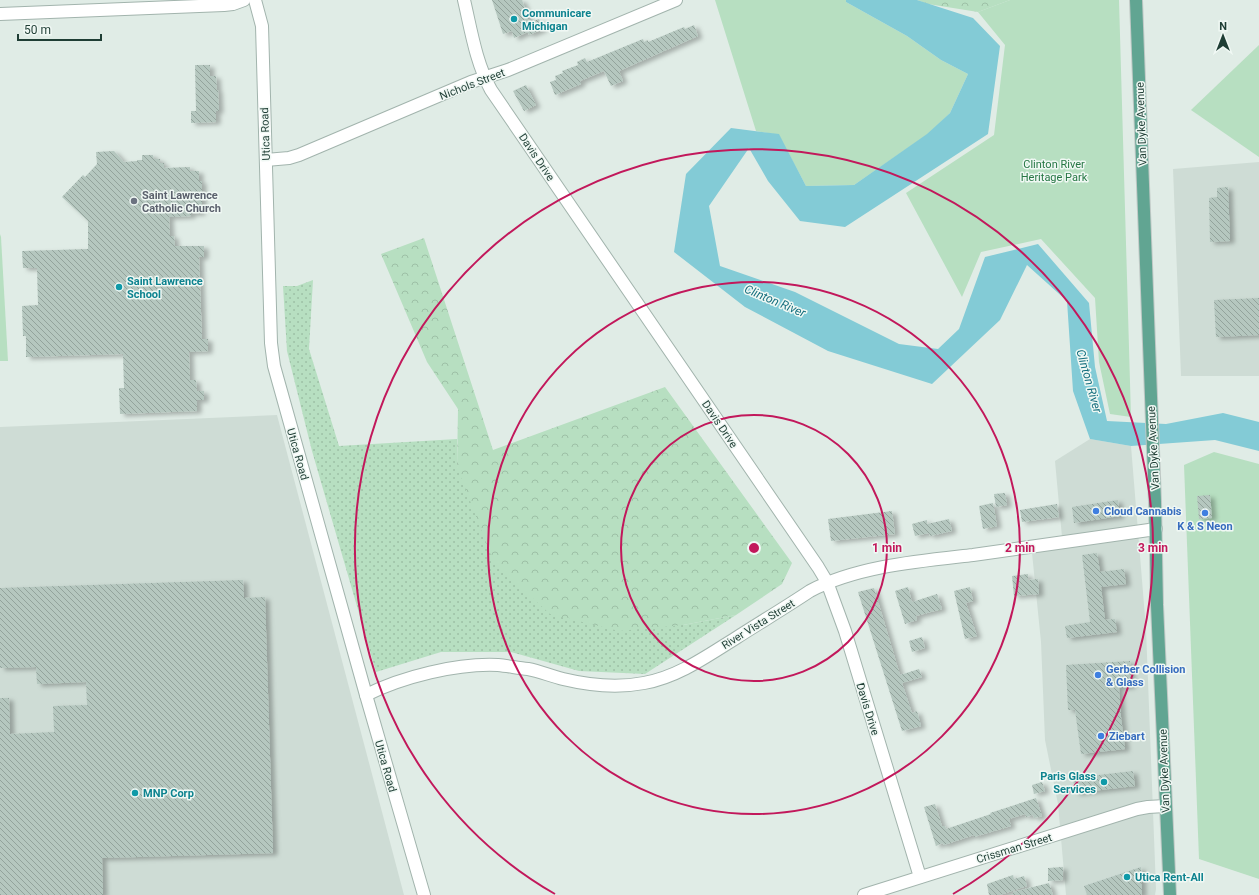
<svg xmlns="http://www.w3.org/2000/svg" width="1259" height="895" font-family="Roboto,sans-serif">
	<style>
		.built { fill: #cedcd5 }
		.grass { fill: url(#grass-dots) }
		.forest { fill: url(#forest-crowns) }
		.park { fill: #b7dfc1 }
		.water { fill: #83cbd6 }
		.building { fill: url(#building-back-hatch); filter: url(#shadow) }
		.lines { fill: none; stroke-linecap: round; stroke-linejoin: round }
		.minor-casing { stroke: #a2b4ad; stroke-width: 14 }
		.major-casing { stroke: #c0c9c6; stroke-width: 14 }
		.minor { stroke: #fff; stroke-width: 12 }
		.major { stroke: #61a592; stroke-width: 12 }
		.ring { fill: none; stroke: #c2185b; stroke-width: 2 }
		.culture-dot { fill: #0f9aa8; stroke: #f0f8f4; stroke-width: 1.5 }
		.worship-dot { fill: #6b7280; stroke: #f0f8f4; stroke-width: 1.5 }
		.shop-dot { fill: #3f7fe0; stroke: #f0f8f4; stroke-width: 1.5 }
		.labels { text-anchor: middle; stroke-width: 3; stroke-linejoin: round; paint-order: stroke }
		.culture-label { font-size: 11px; font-weight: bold; fill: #0d838f; stroke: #f0f8f4; text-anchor: start }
		.street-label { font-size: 11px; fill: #1f3e35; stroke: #f0f8f4 }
		.park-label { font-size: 11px; fill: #267744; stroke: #f0f8f4 }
		.worship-label { font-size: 11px; font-weight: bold; fill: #5b616d; stroke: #f0f8f4; text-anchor: start }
		.shop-label { font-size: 11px; font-weight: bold; fill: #366cbe; stroke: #f0f8f4; text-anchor: start }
		.water-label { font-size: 12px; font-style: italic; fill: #156f7e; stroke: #f0f8f4 }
		.centre { fill: #c2185b; stroke: #f0f8f4; stroke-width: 2 }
		.ring-label { font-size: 12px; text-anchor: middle; font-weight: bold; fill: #c2185b; stroke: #f0f8f4; stroke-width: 3; stroke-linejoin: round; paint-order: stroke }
	</style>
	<defs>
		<pattern id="grass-dots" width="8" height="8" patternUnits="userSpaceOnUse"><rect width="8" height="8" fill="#b7dfc1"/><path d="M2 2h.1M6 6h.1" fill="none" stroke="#9dc0a6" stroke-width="1.8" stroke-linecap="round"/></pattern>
		<pattern id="forest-crowns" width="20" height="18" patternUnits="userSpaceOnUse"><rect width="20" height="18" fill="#b7dfc1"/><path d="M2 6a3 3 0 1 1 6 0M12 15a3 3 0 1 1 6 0" fill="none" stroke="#9dc0a6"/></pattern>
		<pattern id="building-back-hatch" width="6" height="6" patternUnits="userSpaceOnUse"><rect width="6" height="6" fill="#b5c7bf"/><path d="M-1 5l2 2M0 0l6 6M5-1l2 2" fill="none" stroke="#93a39c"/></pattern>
		<filter id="shadow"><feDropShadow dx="4.5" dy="2.5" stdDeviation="2" flood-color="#0004"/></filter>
	</defs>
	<rect width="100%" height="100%" fill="#e0ece6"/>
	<!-- built -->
	<g class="built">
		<path d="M 1259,162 L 1259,376 L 1181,376 L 1173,169 Z"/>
		<path d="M 277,415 L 404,895 L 0,895 L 0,427 Z"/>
		<path d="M 1090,439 L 1131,446 L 1146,629 L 1156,889 L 1155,895 L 1066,895 L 1058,804 L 1045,740 L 1041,642 L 1031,543 L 1062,537 L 1055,461 Z"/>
	</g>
	<!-- grass -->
	<path class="grass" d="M 313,280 L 309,349 L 339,446 L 457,439 L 457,467 L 683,625 L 736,615 L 645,674 L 579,671 L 511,652 L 441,652 L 376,672 L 312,451 L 287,351 L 283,286 L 297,286 Z"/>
	<!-- forest -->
	<g class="forest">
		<path d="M 917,0 L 1010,0 L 978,12 L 928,4 Z"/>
		<path d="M 424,238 L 493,450 L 665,387 L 792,563 L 782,584 L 736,615 L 683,625 L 619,631 L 550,614 L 494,563 L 457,467 L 458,409 L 427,362 L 381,254 Z"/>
	</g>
	<!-- park -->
	<g class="park">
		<path d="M 715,0 L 846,0 L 846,2 L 907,36 L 941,60 L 968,74 L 950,113 L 928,134 L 854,185 L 806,186 L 779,135 L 756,131 Z"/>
		<path d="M 1010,0 L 1119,0 L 1131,417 L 1110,414 L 1099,362 L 1095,298 L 1041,239 L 981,252 L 962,297 L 906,193 L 994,135 L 1005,45 L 978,12 Z"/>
		<path d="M 1259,45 L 1259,157 L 1191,110 Z"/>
		<path d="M 0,234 L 1,237 L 8,361 L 0,361 Z"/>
		<path d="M 1214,452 L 1259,464 L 1259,879 L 1199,859 L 1184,465 Z"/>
	</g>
	<!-- water -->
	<path class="water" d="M 846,0 L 917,0 L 973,18 L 1000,46 L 988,134 L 845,227 L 800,221 L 768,181 L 749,148 L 709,206 L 720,266 L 795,292 L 899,344 L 938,349 L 959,329 L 985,257 L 1038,244 L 1089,303 L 1095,367 L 1107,421 L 1166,424 L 1223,413 L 1259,422 L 1259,451 L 1215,440 L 1131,446 L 1090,439 L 1073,391 L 1067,301 L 1027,265 L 1000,320 L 932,384 L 828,351 L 745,307 L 674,252 L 686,174 L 731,128 L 779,134 L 806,186 L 854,185 L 927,134 L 950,113 L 968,74 L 941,60 L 907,36 L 846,2 Z"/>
	<!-- building -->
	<g class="building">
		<path d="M 492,0 L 522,0 L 530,22 L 539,19 L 543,29 L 529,35 L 528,32 L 514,38 L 512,31 L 503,34 Z"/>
		<path d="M 694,25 L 698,36 L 619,71 L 623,81 L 611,86 L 604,71 L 580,81 L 581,84 L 555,95 L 550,82 L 556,80 L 555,76 L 563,73 L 562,71 L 578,65 L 577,62 L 585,58 L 587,62 L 643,39 L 644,42 L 648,40 L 648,42 L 684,27 L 685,29 Z"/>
		<path d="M 195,65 L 210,65 L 210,76 L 216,76 L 217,90 L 218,90 L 219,111 L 216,111 L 216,122 L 191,123 L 191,111 L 196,111 Z"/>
		<path d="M 526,85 L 536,105 L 524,111 L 513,91 Z"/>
		<path d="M 114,151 L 124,162 L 137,161 L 137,160 L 142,160 L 142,155 L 153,155 L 154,159 L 160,159 L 160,163 L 164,163 L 164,168 L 190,167 L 190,171 L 199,171 L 199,181 L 202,181 L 202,205 L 200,205 L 201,213 L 191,213 L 191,216 L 169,217 L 170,236 L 174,236 L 175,246 L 204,246 L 204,257 L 199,257 L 202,339 L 208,339 L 208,351 L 189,352 L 190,380 L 196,380 L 197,391 L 204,391 L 204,400 L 197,400 L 197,411 L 120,414 L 119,388 L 124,388 L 123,354 L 26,357 L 26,336 L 23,336 L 22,306 L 38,305 L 37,268 L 23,268 L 22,251 L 88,249 L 88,221 L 62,197 L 83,175 L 85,177 L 97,164 L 96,152 Z"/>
		<path d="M 1228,187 L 1230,241 L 1210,242 L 1209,198 L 1217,197 L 1217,188 Z"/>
		<path d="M 1259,298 L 1259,335 L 1216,337 L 1214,300 Z"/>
		<path d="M 1005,493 L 1007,505 L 996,507 L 994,494 Z"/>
		<path d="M 1210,495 L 1212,518 L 1199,519 L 1197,496 Z"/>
		<path d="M 1118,500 L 1120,516 L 1074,523 L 1072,507 Z"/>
		<path d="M 993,503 L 997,526 L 983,529 L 979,506 Z"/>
		<path d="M 1057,504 L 1059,517 L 1022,522 L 1020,510 Z"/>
		<path d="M 892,511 L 895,534 L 831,541 L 828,519 Z"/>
		<path d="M 949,519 L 952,531 L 930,536 L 929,533 L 915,536 L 912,524 L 927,520 L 927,524 Z"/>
		<path d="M 1097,553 L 1100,572 L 1124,569 L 1126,584 L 1101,587 L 1105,620 L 1115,619 L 1117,632 L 1067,638 L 1065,626 L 1090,622 L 1082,555 Z"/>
		<path d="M 1028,574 L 1028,580 L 1038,579 L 1039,594 L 1014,596 L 1012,576 Z"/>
		<path d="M 243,580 L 244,598 L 265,597 L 273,853 L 102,858 L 103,895 L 0,895 L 0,698 L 9,698 L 10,734 L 54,732 L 53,706 L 87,705 L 86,682 L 37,684 L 36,667 L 0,668 L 0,588 Z"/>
		<path d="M 908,587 L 912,602 L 937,594 L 942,609 L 916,616 L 917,620 L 905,624 L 895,591 Z"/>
		<path d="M 970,587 L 973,601 L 966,603 L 977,636 L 965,639 L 954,591 Z"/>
		<path d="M 874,588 L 900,675 L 919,669 L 922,677 L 902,683 L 912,713 L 917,711 L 921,726 L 902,731 L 858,592 Z"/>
		<path d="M 922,637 L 925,648 L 912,652 L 909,641 Z"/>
		<path d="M 1130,661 L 1131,686 L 1119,687 L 1121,717 L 1125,749 L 1081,754 L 1075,710 L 1068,710 L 1066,665 Z"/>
		<path d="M 1133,771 L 1135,786 L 1075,793 L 1073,778 Z"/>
		<path d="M 1042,782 L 1045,791 L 1034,794 L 1032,785 Z"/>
		<path d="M 1036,798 L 1042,816 L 1034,818 L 1033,815 L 1026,817 L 1025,814 L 1009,819 L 1011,826 L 974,837 L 974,835 L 944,845 L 943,843 L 936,846 L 924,807 L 935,804 L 942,826 L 945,826 L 946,829 L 991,814 L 990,813 Z"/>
		<path d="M 1063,867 L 1063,880 L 1048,881 L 1048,868 Z"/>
		<path d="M 1141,867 L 1142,895 L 1087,895 L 1084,886 Z"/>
		<path d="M 1013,875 L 1014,879 L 1024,876 L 1027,886 L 1000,895 L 989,895 L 987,884 Z"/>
		<path d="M 1049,883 L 1053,895 L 1013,895 L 1013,892 Z"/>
	</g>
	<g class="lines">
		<!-- minor casing -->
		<g class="minor-casing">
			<g id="minor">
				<path d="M 255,0 L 262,26 L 271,343 L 274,366 L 366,695 L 424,895"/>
				<path d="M 464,0 C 471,30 476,63 491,90 L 818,567 L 827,582 L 845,631 L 920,877"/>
				<path d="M 0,14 L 224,5 L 233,4 L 244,0"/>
				<path d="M 266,160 L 289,158 L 299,155 L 471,82 L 508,70 L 676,0"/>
				<path d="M 366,695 C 402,677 457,663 498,665 C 508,666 518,668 528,669 C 539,671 551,676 563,679 C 588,685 618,688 644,683 C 678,677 707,656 736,638 C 761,622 786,607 810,591 C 858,566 920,561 973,555 C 1034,546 1095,538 1156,529"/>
				<path d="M 864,895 L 1137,809 L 1148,807 L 1165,806"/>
			</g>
		</g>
		<!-- major casing -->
		<g class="major-casing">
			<path id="major" d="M 1136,0 L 1155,502 L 1157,605 L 1170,895"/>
		</g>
		<!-- minor -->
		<use href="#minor" class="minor"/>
		<!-- major -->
		<use href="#major" class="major"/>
	</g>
	<!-- distance rings -->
	<g class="ring">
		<circle cx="754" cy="548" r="133"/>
		<circle cx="754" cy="548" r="266"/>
		<path d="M555 894A399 399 0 1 1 953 894"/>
	</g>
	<!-- markers -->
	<g class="culture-dot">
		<circle cx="514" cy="19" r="4"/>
		<circle cx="119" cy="287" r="4"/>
		<circle cx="1104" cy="782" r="4"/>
		<circle cx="135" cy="793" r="4"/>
		<circle cx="1127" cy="877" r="4"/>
	</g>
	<circle class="worship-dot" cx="134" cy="201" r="4"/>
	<g class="shop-dot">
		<circle cx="1096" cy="511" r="4"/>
		<circle cx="1205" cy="513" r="4"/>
		<circle cx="1098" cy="675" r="4"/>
		<circle cx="1101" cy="736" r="4"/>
	</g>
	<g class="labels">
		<!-- culture labels -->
		<g class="culture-label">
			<text x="522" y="17">Communicare<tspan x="522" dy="13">Michigan</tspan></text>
			<text x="127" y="285">Saint Lawrence<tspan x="127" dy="13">School</tspan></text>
			<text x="1096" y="780" text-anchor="end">Paris Glass<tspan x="1096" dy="13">Services</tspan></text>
			<text x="143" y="797">MNP Corp</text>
			<text x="1135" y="881">Utica Rent-All</text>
		</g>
		<!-- street labels -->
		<g class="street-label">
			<text transform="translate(472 84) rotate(-21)" y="4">Nichols Street</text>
			<text transform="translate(1141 124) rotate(-92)" y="4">Van Dyke Avenue</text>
			<text transform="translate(265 134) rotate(-92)" y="4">Utica Road</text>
			<text transform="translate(537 157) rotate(56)" y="4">Davis Drive</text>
			<text transform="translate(720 424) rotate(56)" y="4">Davis Drive</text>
			<text transform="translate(1153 448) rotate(-93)" y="4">Van Dyke Avenue</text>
			<text transform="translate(298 454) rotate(74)" y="4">Utica Road</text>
			<text transform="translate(758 624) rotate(-32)" y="4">River Vista Street</text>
			<text transform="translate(868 709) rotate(73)" y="4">Davis Drive</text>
			<text transform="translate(386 766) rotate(74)" y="4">Utica Road</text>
			<text transform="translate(1164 771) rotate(-92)" y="4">Van Dyke Avenue</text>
			<text transform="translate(1014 848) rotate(-17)" y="4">Crissman Street</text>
		</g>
		<!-- park labels -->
		<g class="park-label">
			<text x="1054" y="168">Clinton River<tspan x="1054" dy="13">Heritage Park</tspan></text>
		</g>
		<!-- worship labels -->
		<g class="worship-label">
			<text x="142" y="199">Saint Lawrence<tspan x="142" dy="13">Catholic Church</tspan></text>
		</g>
		<!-- shop labels -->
		<g class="shop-label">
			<text x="1104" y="515">Cloud Cannabis</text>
			<text x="1205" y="530" text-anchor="middle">K &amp; S Neon</text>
			<text x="1106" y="673">Gerber Collision<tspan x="1106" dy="13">&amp; Glass</tspan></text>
			<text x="1109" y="740">Ziebart</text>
		</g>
		<!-- water labels -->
		<g class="water-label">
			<text transform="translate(775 301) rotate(23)" y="4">Clinton River</text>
			<text transform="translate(1089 381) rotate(74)" y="4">Clinton River</text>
		</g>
	</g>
	<circle cx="754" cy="548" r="6" class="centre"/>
	<g class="ring-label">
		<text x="887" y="552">1 min</text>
		<text x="1020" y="552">2 min</text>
		<text x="1153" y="552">3 min</text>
	</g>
	<!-- north arrow -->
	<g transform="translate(1223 36)" stroke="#f0f8f4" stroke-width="3" paint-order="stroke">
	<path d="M0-3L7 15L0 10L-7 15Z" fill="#1f3e35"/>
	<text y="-6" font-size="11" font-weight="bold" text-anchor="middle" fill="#1f3e35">N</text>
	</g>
	<!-- scale -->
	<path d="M18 34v6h83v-6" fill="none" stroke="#1f3e35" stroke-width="2"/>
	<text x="24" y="34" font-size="12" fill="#1f3e35" stroke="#f0f8f4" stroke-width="3" paint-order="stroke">50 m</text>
</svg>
